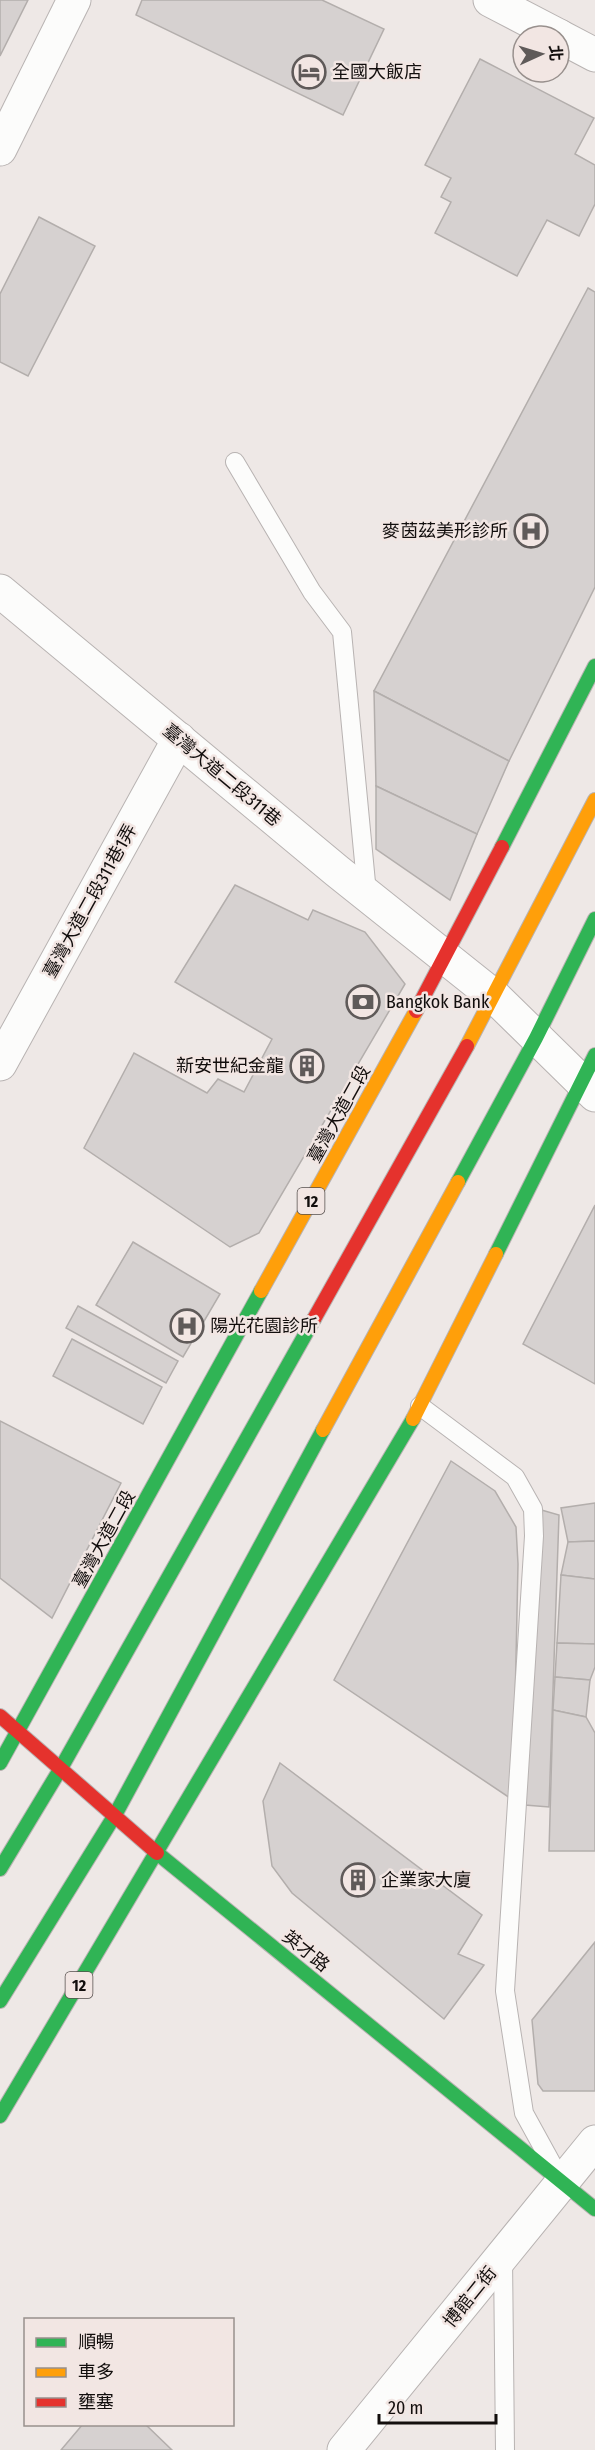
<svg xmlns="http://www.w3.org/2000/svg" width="595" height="2450" font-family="'Fira Sans Condensed','Noto Sans TC',sans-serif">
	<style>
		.building { fill: #d6d1d0; stroke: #b3aeac; stroke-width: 1.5 }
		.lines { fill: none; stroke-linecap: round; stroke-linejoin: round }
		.lane-casing { stroke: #b8b3b2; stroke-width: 20 }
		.street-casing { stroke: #b8b3b2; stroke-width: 35 }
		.fast-casing { stroke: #b8b3b2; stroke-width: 16 }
		.slow-casing { stroke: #b8b3b2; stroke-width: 16 }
		.jam-casing { stroke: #b8b3b2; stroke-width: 16 }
		.lane { stroke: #fcfcfb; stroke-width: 18 }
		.street { stroke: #fcfcfb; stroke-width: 33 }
		.fast { stroke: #30b455; stroke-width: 14 }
		.slow { stroke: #ff9f0a; stroke-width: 14 }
		.jam { stroke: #e5322d; stroke-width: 14 }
		.labels { text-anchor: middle; stroke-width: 5; stroke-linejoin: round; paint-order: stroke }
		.shield { fill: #f2e6e3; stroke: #554f4d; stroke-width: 1.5 }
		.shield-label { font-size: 16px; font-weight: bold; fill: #120e0d }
		.poi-label { font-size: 18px; fill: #120e0d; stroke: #f2e6e3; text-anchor: start }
		.street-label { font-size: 18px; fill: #120e0d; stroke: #f2e6e3 }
	</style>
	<rect width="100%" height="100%" fill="#eee8e6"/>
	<!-- building -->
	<g class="building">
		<path d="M 0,0 L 28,0 L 0,56 Z"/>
		<path d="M 142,0 L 322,0 L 384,29 L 343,115 L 136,15 Z"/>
		<path d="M 480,59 L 594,118 L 575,154 L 595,165 L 595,204 L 579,236 L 547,220 L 517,276 L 435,233 L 451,202 L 441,197 L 451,178 L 425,165 Z"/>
		<path d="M 39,217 L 95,246 L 28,376 L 0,362 L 0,294 Z"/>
		<path d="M 588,288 L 595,292 L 595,587 L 509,761 L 374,691 Z"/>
		<path d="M 374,691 L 509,761 L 477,834 L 376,786 Z"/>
		<path d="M 376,786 L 477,834 L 450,900 L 376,849 Z"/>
		<path d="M 235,885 L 308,920 L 313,910 L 365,932 L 405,984 L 259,1233 L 230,1247 L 84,1148 L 134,1053 L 207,1093 L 218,1079 L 244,1092 L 272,1039 L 175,982 Z"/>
		<path d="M 595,1205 L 595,1384 L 523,1344 Z"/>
		<path d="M 133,1242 L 220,1294 L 183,1357 L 96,1305 Z"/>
		<path d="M 78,1306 L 178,1361 L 166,1383 L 66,1328 Z"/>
		<path d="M 72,1339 L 162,1387 L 143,1424 L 53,1376 Z"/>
		<path d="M 0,1421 L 121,1483 L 52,1618 L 0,1578 Z"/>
		<path d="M 451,1461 L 495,1491 L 516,1527 L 518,1564 L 513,1800 L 334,1680 Z"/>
		<path d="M 595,1503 L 595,1541 L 568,1542 L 561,1508 Z"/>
		<path d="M 538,1509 L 559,1515 L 549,1807 L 525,1805 Z"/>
		<path d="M 595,1541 L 595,1579 L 561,1575 L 568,1542 Z"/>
		<path d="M 561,1575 L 595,1579 L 595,1644 L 557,1643 Z"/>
		<path d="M 557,1643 L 595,1644 L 595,1667 L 590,1680 L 555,1677 Z"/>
		<path d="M 555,1677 L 590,1680 L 586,1717 L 553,1710 Z"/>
		<path d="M 553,1710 L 586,1717 L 595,1733 L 595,1851 L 549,1851 Z"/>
		<path d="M 280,1763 L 482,1915 L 458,1954 L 484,1965 L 444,2019 L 292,1893 L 272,1866 L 263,1801 Z"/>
		<path d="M 595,1942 L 595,2091 L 543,2091 L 538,2084 L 532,2020 Z"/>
		<path d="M 83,2424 L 145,2424 L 172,2450 L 61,2450 Z"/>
	</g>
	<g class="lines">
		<!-- lane casing -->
		<g class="lane-casing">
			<g id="lane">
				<path d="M 235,462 L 312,592 L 342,632 L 367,893"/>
				<path d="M 420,1406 L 515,1477 L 533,1509 L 534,1536 L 505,1991 L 524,2113 L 552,2164"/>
				<path d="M 503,2257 L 505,2450"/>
			</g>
		</g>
		<!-- street casing -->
		<g class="street-casing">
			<g id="street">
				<path d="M 490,0 L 559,36"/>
				<path d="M 559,36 L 595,55"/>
				<path d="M 0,149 L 74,0"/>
				<path d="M 0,591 L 337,871 L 495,997 L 595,1095"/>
				<path d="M 0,1064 L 179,739"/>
				<path d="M 344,2450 L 595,2142"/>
			</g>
		</g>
		<!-- fast casing -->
		<g class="fast-casing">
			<g id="fast">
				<path d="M 502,847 L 595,666"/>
				<path d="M 458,1182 L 536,1038 L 595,919"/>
				<path d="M 496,1254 L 595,1055"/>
				<path d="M 0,1763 L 261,1291"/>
				<path d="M 157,1853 L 595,2209"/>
				<path d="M 0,1869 L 61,1768 L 314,1319"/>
				<path d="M 0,2001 L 115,1815 L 323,1430"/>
				<path d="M 0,2116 L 413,1419"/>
			</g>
		</g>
		<!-- slow casing -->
		<g class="slow-casing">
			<g id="slow">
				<path d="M 467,1046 L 595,800"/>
				<path d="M 261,1291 L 416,1011"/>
				<path d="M 413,1419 L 496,1254"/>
				<path d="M 323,1430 L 458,1182"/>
			</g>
		</g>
		<!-- jam casing -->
		<g class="jam-casing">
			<g id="jam">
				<path d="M 416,1011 L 502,847"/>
				<path d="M 314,1319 L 467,1046"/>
				<path d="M 0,1716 L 157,1853"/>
			</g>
		</g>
		<!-- lane -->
		<use href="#lane" class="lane"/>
		<!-- street -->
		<use href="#street" class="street"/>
		<!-- fast -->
		<use href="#fast" class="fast"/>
		<!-- slow -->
		<use href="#slow" class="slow"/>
		<!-- jam -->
		<use href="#jam" class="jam"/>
	</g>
	<!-- icons -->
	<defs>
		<g id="hotel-ring" transform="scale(1.725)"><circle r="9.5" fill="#f2e6e3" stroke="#5f5a59" stroke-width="1.5"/><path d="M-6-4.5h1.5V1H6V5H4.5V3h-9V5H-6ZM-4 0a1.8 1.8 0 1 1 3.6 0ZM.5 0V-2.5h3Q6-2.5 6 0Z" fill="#5f5a59"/></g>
		<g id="hospital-ring" transform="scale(1.725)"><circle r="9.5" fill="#f2e6e3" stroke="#5f5a59" stroke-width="1.5"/><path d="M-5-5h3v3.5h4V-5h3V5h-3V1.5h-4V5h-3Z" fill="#5f5a59"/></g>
		<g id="bank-ring" transform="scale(1.725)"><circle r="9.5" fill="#f2e6e3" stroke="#5f5a59" stroke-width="1.5"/><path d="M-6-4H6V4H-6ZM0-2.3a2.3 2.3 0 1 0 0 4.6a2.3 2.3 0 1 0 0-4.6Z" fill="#5f5a59"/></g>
		<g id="building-ring" transform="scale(1.725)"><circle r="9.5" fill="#f2e6e3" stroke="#5f5a59" stroke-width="1.5"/><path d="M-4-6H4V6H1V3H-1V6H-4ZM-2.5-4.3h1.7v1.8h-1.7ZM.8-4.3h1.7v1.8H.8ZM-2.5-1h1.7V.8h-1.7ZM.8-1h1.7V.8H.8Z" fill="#5f5a59"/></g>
	</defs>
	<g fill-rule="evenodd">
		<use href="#hotel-ring" x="309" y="72"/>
		<use href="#hospital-ring" x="531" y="531"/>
		<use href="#bank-ring" x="363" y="1002"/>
		<use href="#building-ring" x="307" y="1066"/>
		<use href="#hospital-ring" x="187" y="1326"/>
		<use href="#building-ring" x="358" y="1880"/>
	</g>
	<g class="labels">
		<!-- shield labels -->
		<g class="shield">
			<rect x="297.5" y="1188" width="27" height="26" rx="4.5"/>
			<rect x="65.5" y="1972" width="27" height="26" rx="4.5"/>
		</g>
		<g class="shield-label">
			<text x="311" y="1207">12</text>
			<text x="79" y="1991">12</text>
		</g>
		<!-- poi labels -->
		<g class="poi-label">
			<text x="332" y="78">全國大飯店</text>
			<text x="508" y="537" text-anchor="end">麥茵茲美形診所</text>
			<text x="386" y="1008">Bangkok Bank</text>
			<text x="284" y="1072" text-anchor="end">新安世紀金龍</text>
			<text x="210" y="1332">陽光花園診所</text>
			<text x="381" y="1886">企業家大廈</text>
		</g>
		<!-- street labels -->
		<g class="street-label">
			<text transform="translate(222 775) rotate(40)" y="6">臺灣大道二段311巷</text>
			<text transform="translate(90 901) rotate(-61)" y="6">臺灣大道二段311巷1弄</text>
			<text transform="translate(339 1114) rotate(-61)" y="6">臺灣大道二段</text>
			<text transform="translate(104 1539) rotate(-61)" y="6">臺灣大道二段</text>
			<text transform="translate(306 1951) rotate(39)" y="6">英才路</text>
			<text transform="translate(470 2297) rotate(-51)" y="6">博館二街</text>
		</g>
	</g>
	<!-- legend -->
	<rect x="24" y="2318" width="210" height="108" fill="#f2e6e3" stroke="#98908d" stroke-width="1.5"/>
	<rect x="36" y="2338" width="30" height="9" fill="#30b455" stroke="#98908d" stroke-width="1.5"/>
	<text x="78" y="2348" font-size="18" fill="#120e0d">順暢</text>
	<rect x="36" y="2368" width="30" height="9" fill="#ff9f0a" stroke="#98908d" stroke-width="1.5"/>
	<text x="78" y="2378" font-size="18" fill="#120e0d">車多</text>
	<rect x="36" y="2398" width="30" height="9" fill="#e5322d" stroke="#98908d" stroke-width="1.5"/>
	<text x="78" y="2408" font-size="18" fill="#120e0d">壅塞</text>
	<!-- north arrow -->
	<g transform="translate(541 54) rotate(86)"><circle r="28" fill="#f2e6e3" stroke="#98908d" stroke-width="1.5"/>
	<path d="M0-4.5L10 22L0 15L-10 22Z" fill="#5f5a59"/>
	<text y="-9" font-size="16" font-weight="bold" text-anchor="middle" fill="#120e0d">北</text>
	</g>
	<!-- scale -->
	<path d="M379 2414v9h117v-9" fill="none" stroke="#120e0d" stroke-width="3"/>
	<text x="388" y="2414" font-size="18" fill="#120e0d" stroke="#f2e6e3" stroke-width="4.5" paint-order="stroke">20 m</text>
</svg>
